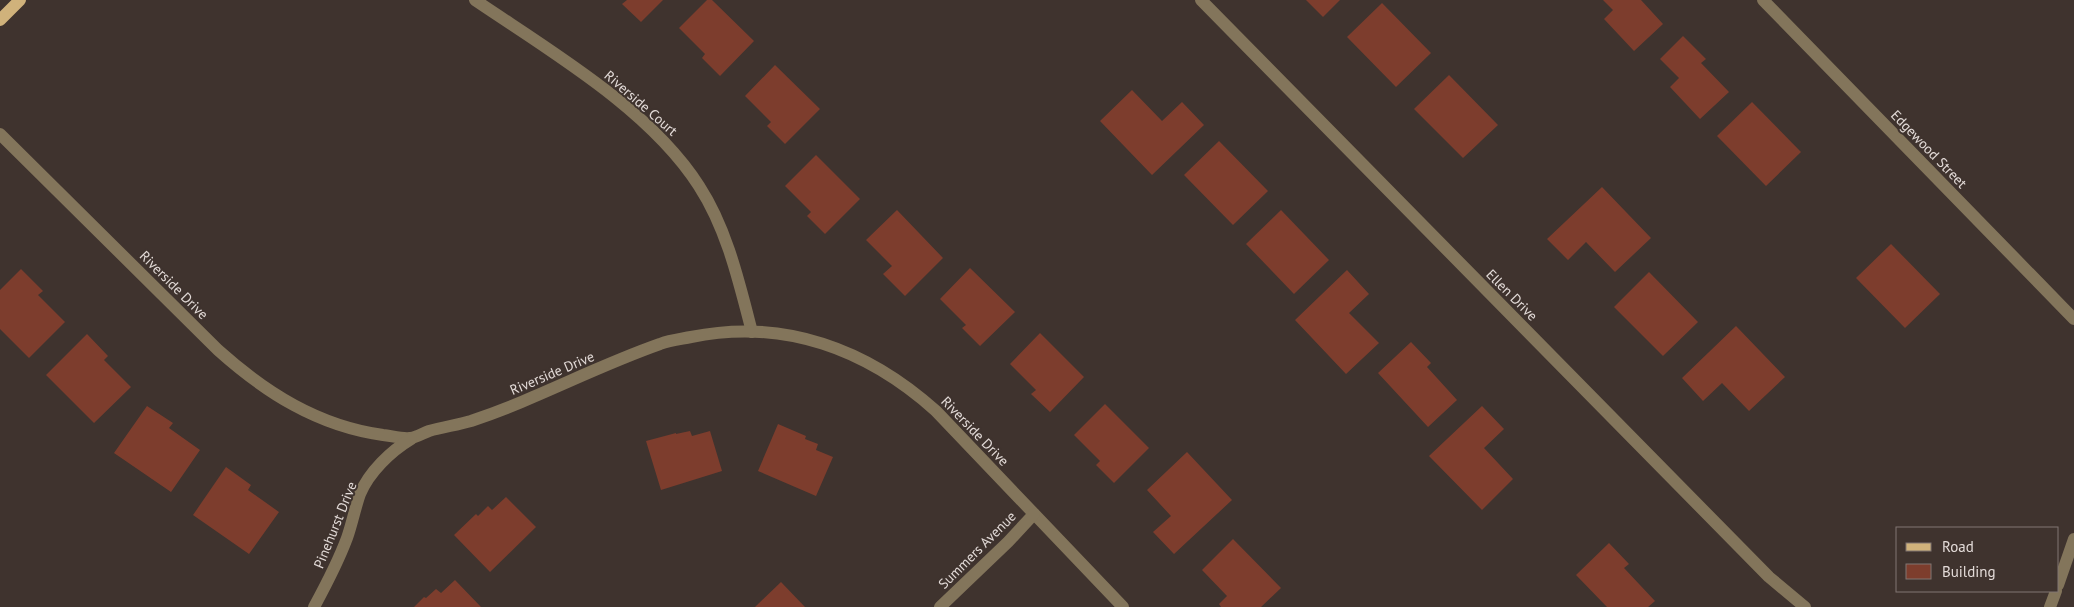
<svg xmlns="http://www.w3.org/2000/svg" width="2074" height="607" font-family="'PT Sans',sans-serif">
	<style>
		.building { fill: #7d3d2d }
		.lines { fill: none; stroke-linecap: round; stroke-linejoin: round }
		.minor { stroke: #83755b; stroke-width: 12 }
		.major { stroke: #d0b27b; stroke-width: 12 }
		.labels { text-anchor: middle; stroke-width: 4; stroke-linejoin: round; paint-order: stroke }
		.street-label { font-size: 14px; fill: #e3dbd8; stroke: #3f332e }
	</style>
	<rect width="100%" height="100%" fill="#3f332e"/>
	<!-- building -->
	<g class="building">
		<path d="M 627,0 L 663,0 L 641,22 L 622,4 Z"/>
		<path d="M 707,0 L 712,0 L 754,41 L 720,76 L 702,58 L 705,54 L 679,28 Z"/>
		<path d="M 1306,0 L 1340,0 L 1323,17 Z"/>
		<path d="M 1603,0 L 1641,0 L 1663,24 L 1634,51 L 1604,19 L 1613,10 Z"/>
		<path d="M 1382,3 L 1431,53 L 1396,87 L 1347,37 Z"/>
		<path d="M 1683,36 L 1706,59 L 1701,63 L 1729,92 L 1700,119 L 1670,87 L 1679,78 L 1660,59 Z"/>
		<path d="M 775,65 L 820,109 L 785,144 L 767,126 L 771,122 L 745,96 Z"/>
		<path d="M 1449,75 L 1498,125 L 1463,158 L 1414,109 Z"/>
		<path d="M 1132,90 L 1162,121 L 1182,102 L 1204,125 L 1152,175 L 1100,121 Z"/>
		<path d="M 1752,102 L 1801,152 L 1766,186 L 1717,136 Z"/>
		<path d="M 1219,141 L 1268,191 L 1233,225 L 1184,175 Z"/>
		<path d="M 816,155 L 860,199 L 825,234 L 807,216 L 811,212 L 785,186 Z"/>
		<path d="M 1602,187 L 1651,238 L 1615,272 L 1586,242 L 1568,260 L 1547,239 Z"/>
		<path d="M 897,210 L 943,258 L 905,296 L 883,274 L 892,266 L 866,240 Z"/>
		<path d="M 1281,210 L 1329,260 L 1294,294 L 1246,244 Z"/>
		<path d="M 1891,244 L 1940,294 L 1905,328 L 1856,278 Z"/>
		<path d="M 970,268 L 1015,312 L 980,346 L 962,328 L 966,325 L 940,299 Z"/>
		<path d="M 21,269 L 43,291 L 38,295 L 65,322 L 29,358 L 0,329 L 0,290 Z"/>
		<path d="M 1347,270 L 1369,294 L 1349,313 L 1379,343 L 1346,374 L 1295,320 Z"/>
		<path d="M 1649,272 L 1698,322 L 1663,356 L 1614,307 Z"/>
		<path d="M 1736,326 L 1785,377 L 1749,411 L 1722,383 L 1703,401 L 1682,378 Z"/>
		<path d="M 1040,333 L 1084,377 L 1050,412 L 1031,394 L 1036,390 L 1010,364 Z"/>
		<path d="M 87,334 L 108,356 L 104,360 L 131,387 L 94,423 L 46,375 Z"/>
		<path d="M 1411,342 L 1431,363 L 1427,367 L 1457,400 L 1428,427 L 1378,373 Z"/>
		<path d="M 1105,404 L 1149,448 L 1114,483 L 1096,465 L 1100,461 L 1074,435 Z"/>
		<path d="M 147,406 L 173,423 L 169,428 L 200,450 L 171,492 L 114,453 Z"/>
		<path d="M 1482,406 L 1504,429 L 1484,448 L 1513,479 L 1482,510 L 1429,456 Z"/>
		<path d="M 778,424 L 806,436 L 805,439 L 818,444 L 816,450 L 833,457 L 816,496 L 758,471 Z"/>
		<path d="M 690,431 L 692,436 L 710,431 L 722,471 L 661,490 L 646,441 L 676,433 L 676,434 Z"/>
		<path d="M 1187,452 L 1232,500 L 1174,554 L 1153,532 L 1171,516 L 1147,490 Z"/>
		<path d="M 226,467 L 251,485 L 248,490 L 279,512 L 249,554 L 193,515 Z"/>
		<path d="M 506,497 L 536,527 L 490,572 L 454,535 L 476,514 L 478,516 L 488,506 L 492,510 Z"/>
		<path d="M 1233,539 L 1281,588 L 1261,607 L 1221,607 L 1219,604 L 1227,596 L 1202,570 Z"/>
		<path d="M 1609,543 L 1629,564 L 1624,568 L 1655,601 L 1648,607 L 1607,607 L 1576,575 Z"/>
		<path d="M 455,580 L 481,607 L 414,607 L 424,597 L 426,598 L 436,589 L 441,593 Z"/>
		<path d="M 781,582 L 805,607 L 755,607 Z"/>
	</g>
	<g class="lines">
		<!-- minor -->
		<g class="minor">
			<path d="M 475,0 C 550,51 650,109 699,186 C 727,229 739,282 752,332"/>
			<path d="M 1201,0 L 1769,577 L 1805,607"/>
			<path d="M 1763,0 L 2074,319"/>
			<path d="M 0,134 L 218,350 C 266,393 318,426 383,435 C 392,436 402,439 410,438 C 416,438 423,433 429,431 C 443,427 457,425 471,421 C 492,414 513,406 533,397 C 575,379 617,359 660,344 C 670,340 681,339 691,337 C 784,318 867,349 936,411 L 1123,607"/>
			<path d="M 2058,585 L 2074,539"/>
			<path d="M 314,607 C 326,585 338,562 347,538 C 352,524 355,508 360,494 C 369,472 391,451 411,439"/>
			<path d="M 940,607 L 1008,542 L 1034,514"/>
			<path d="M 2050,607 L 2056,591"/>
		</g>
		<!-- major -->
		<path class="major" d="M 0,20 L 20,0"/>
	</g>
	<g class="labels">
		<!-- street labels -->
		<g class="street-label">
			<text transform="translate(641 103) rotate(41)" y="5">Riverside Court</text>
			<text transform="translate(1929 149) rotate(46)" y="5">Edgewood Street</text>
			<text transform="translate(174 285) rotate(45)" y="5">Riverside Drive</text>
			<text transform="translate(1512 295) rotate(45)" y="5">Ellen Drive</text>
			<text transform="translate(552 373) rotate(-23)" y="5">Riverside Drive</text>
			<text transform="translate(975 431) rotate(46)" y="5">Riverside Drive</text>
			<text transform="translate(335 525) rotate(-68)" y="5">Pinehurst Drive</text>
			<text transform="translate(977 550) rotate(-45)" y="5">Summers Avenue</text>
		</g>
	</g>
	<!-- legend -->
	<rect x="1896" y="527" width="162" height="65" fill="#3f332e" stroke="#817672"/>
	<rect x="1906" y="543" width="25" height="8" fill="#d0b27b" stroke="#817672"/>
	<text x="1942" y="552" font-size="15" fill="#e3dbd8">Road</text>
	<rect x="1906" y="564" width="25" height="15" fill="#7d3d2d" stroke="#817672"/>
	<text x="1942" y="577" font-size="15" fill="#e3dbd8">Building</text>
</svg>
